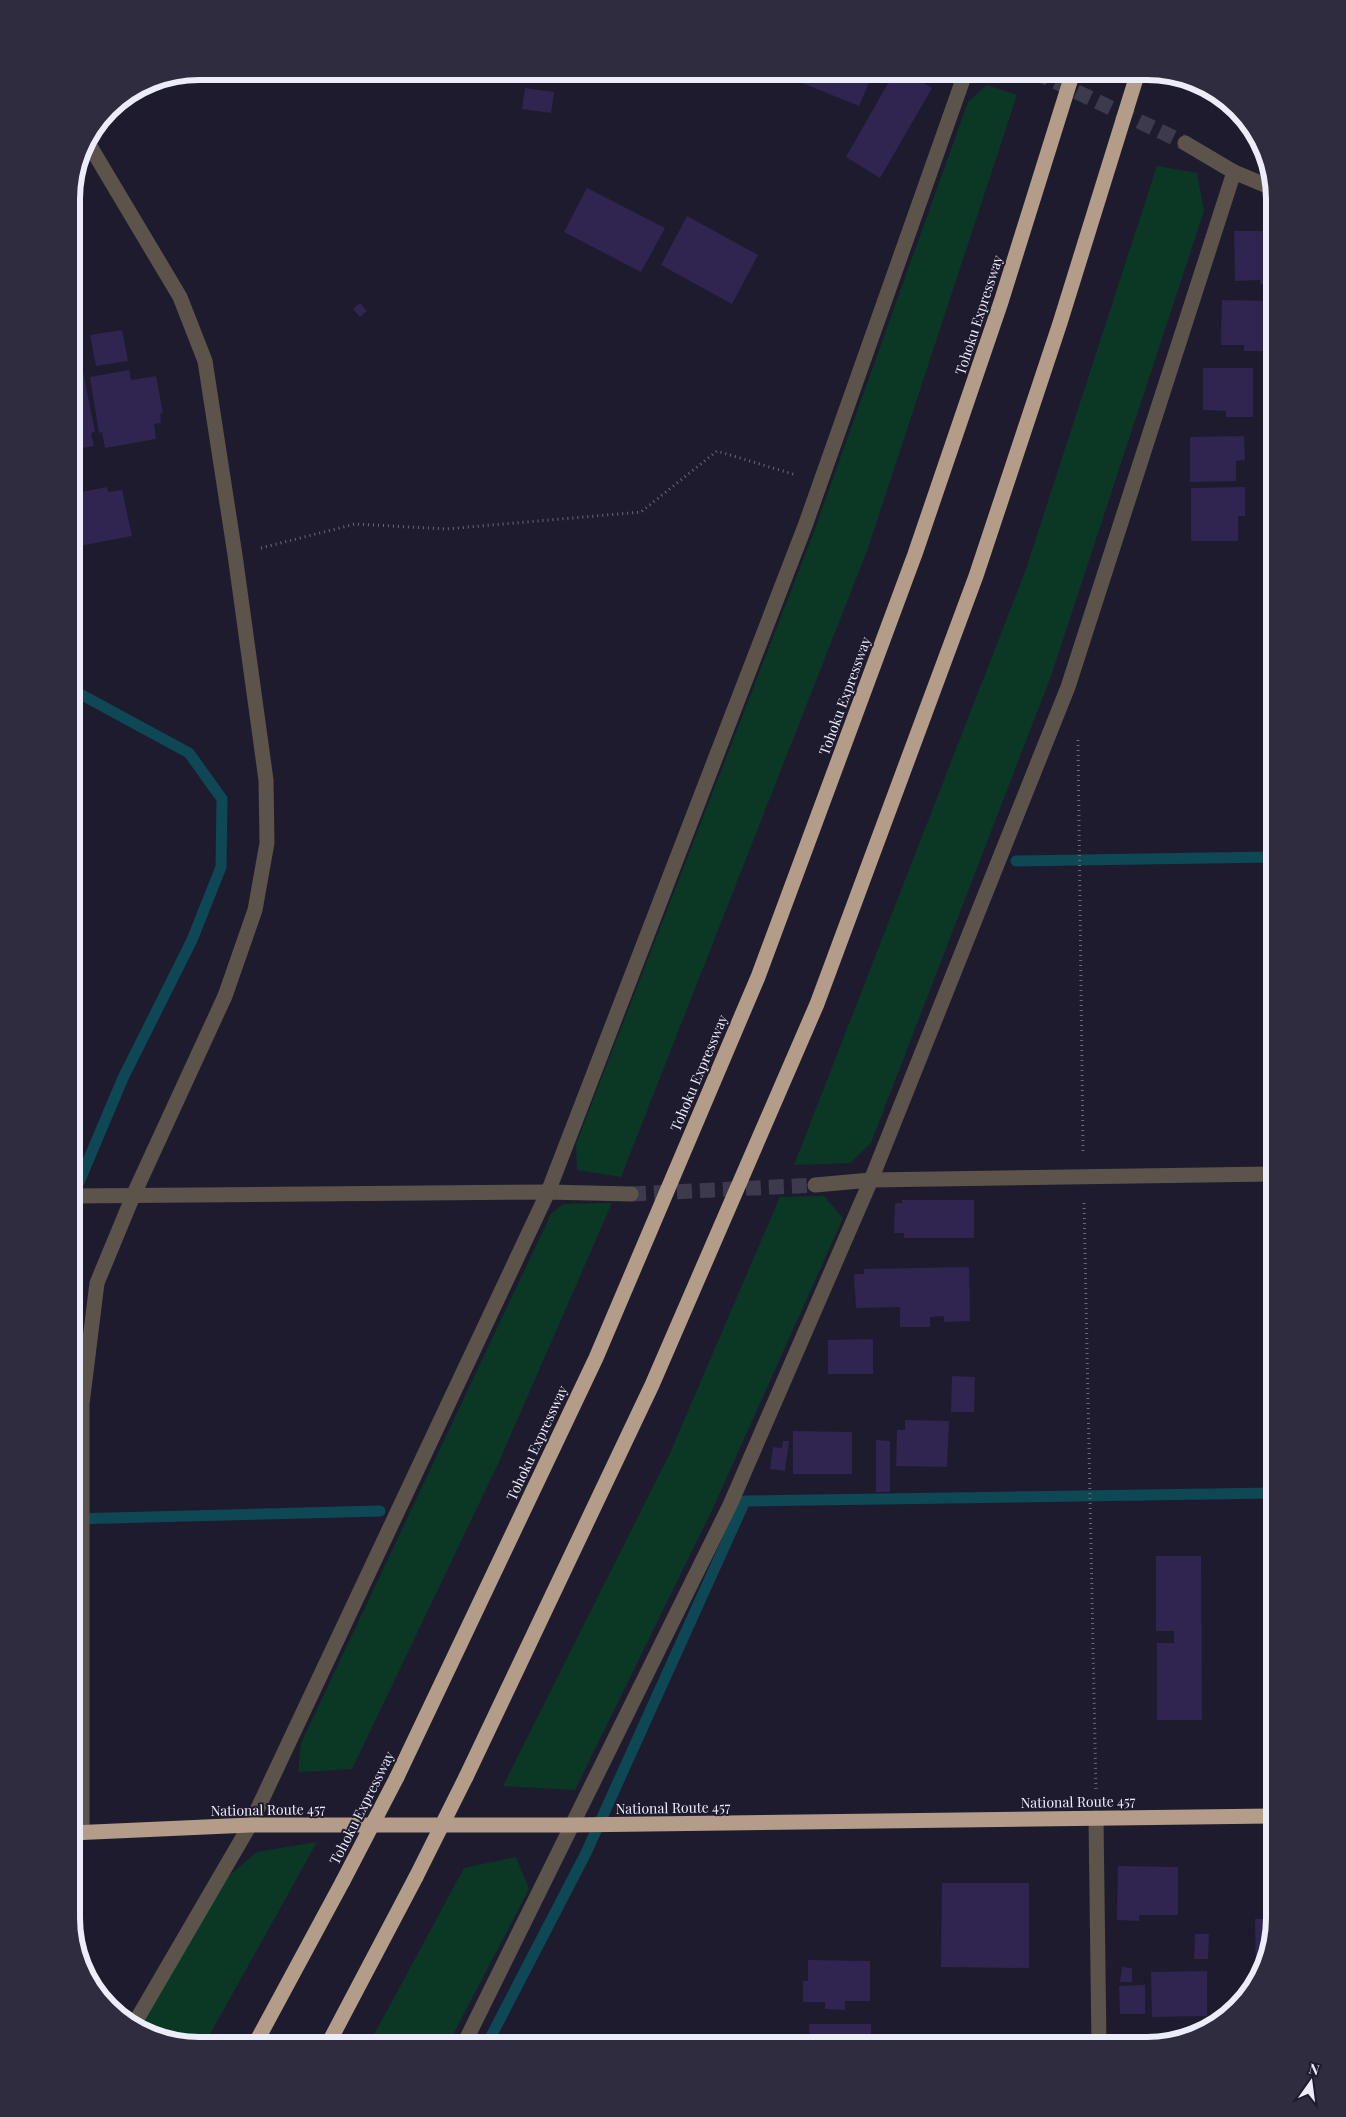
<svg xmlns="http://www.w3.org/2000/svg" width="1346" height="2117" font-family="'Playfair Display',serif">
	<style>
		.green { fill: #0b3825 }
		.lines { fill: none; stroke-linecap: round; stroke-linejoin: round }
		.stream { stroke: #0e4855; stroke-width: 11 }
		.building { fill: #2f2550 }
		.street-tunnel { stroke: #3d3a4d; stroke-width: 15; stroke-dasharray: 15 8; stroke-linecap: butt }
		.path { stroke: #6a687a; stroke-width: 3; stroke-dasharray: 1 4; stroke-linecap: butt }
		.street { stroke: #5c534b; stroke-width: 15 }
		.highway { stroke: #b39c88; stroke-width: 15 }
		.highway-bridge { stroke: #b39c88; stroke-width: 15 }
		.labels { text-anchor: middle; stroke-width: 4; stroke-linejoin: round; paint-order: stroke }
		.street-label { font-size: 14px; fill: #edecfa; stroke: #1e1b2f }
		.rim { fill: none; stroke: #edecfa; stroke-width: 6 }
	</style>
	<rect width="100%" height="100%" fill="#1e1b2f"/>
	<!-- green -->
	<g class="green">
		<path d="M 987,85 L 1017,95 L 867,551 L 621,1177 L 577,1170 L 576,1144 L 812,537 L 968,102 Z"/>
		<path d="M 1157,166 L 1197,173 L 1204,211 L 1051,676 L 871,1143 L 850,1163 L 794,1165 L 1025,572 Z"/>
		<path d="M 824,1196 L 843,1218 L 713,1508 L 575,1790 L 503,1786 L 670,1453 L 780,1197 Z"/>
		<path d="M 612,1203 L 498,1464 L 352,1769 L 298,1772 L 301,1743 L 551,1214 L 563,1204 Z"/>
		<path d="M 317,1842 L 204,2045 L 191,2045 L 139,2028 L 212,1890 L 257,1852 Z"/>
		<path d="M 516,1857 L 529,1889 L 447,2046 L 368,2046 L 464,1868 Z"/>
	</g>
	<g class="lines">
		<!-- stream -->
		<g class="stream">
			<path d="M 1016,861 L 1275,857"/>
			<path d="M 71,1201 L 123,1078 L 192,940 L 221,867 L 222,799 L 189,753 L 71,689"/>
			<path d="M 71,1519 L 380,1511"/>
			<path d="M 486,2046 L 586,1853 L 745,1501 L 1275,1493"/>
		</g>
	</g>
	<!-- building -->
	<g class="building">
		<path d="M 787,71 L 874,71 L 859,106 L 785,76 Z"/>
		<path d="M 895,71 L 903,71 L 932,88 L 880,178 L 846,157 Z"/>
		<path d="M 525,88 L 554,92 L 551,113 L 522,109 Z"/>
		<path d="M 587,188 L 665,228 L 641,272 L 564,232 Z"/>
		<path d="M 687,216 L 758,255 L 732,304 L 661,265 Z"/>
		<path d="M 1234,231 L 1275,231 L 1275,284 L 1260,284 L 1260,280 L 1235,281 Z"/>
		<path d="M 1222,300 L 1275,301 L 1275,351 L 1244,351 L 1244,345 L 1221,345 Z"/>
		<path d="M 360,303 L 367,311 L 360,317 L 353,309 Z"/>
		<path d="M 122,330 L 128,361 L 96,366 L 90,335 Z"/>
		<path d="M 1203,368 L 1253,368 L 1253,417 L 1226,417 L 1226,411 L 1203,410 Z"/>
		<path d="M 129,370 L 131,380 L 156,376 L 163,413 L 160,414 L 161,423 L 154,424 L 156,439 L 105,448 L 102,432 L 99,433 L 90,377 Z"/>
		<path d="M 83,372 L 95,432 L 91,433 L 94,446 L 71,450 L 71,374 Z"/>
		<path d="M 1244,436 L 1245,460 L 1236,461 L 1236,481 L 1190,482 L 1190,437 Z"/>
		<path d="M 107,487 L 108,492 L 122,490 L 132,536 L 79,546 L 71,511 L 71,494 Z"/>
		<path d="M 1245,487 L 1245,516 L 1238,516 L 1238,541 L 1191,541 L 1191,488 Z"/>
		<path d="M 902,1200 L 974,1200 L 974,1238 L 904,1238 L 904,1233 L 894,1233 L 895,1203 L 902,1203 Z"/>
		<path d="M 969,1267 L 970,1321 L 944,1322 L 944,1316 L 930,1317 L 930,1327 L 900,1327 L 900,1307 L 856,1308 L 854,1274 L 864,1274 L 864,1269 Z"/>
		<path d="M 873,1339 L 873,1374 L 828,1374 L 828,1340 Z"/>
		<path d="M 952,1376 L 975,1377 L 974,1412 L 951,1412 Z"/>
		<path d="M 905,1420 L 949,1421 L 947,1467 L 896,1466 L 897,1430 L 905,1430 Z"/>
		<path d="M 793,1431 L 852,1432 L 852,1474 L 793,1474 Z"/>
		<path d="M 876,1440 L 890,1441 L 890,1492 L 876,1492 Z"/>
		<path d="M 783,1441 L 789,1441 L 785,1471 L 770,1469 L 773,1447 L 782,1448 Z"/>
		<path d="M 1156,1556 L 1201,1556 L 1202,1720 L 1157,1720 L 1157,1643 L 1174,1643 L 1174,1631 L 1156,1631 Z"/>
		<path d="M 1118,1866 L 1178,1867 L 1178,1915 L 1139,1915 L 1139,1921 L 1117,1920 Z"/>
		<path d="M 942,1883 L 1029,1883 L 1029,1968 L 941,1967 Z"/>
		<path d="M 1255,1919 L 1275,1919 L 1256,1979 Z"/>
		<path d="M 1195,1934 L 1209,1934 L 1208,1959 L 1194,1959 Z"/>
		<path d="M 808,1960 L 870,1961 L 870,2001 L 845,2001 L 845,2010 L 825,2009 L 825,2002 L 803,2002 L 803,1981 L 808,1981 Z"/>
		<path d="M 1122,1967 L 1132,1968 L 1132,1982 L 1120,1982 Z"/>
		<path d="M 1207,1971 L 1207,2016 L 1152,2017 L 1151,1972 Z"/>
		<path d="M 1145,1985 L 1145,2014 L 1120,2014 L 1119,1986 Z"/>
		<path d="M 809,2024 L 871,2024 L 871,2046 L 810,2046 Z"/>
		<path d="M 767,2041 L 768,2046 L 703,2046 L 703,2042 Z"/>
	</g>
	<g class="lines">
		<!-- street-tunnel -->
		<g class="street-tunnel">
			<path d="M 1035,72 L 1185,143"/>
			<path d="M 631,1194 L 815,1185"/>
		</g>
		<!-- path -->
		<g class="path">
			<path d="M 261,548 L 355,524 L 446,529 L 641,512 L 717,451 L 796,475"/>
			<path d="M 1078,740 L 1083,1151"/>
			<path d="M 1084,1203 L 1096,1791"/>
		</g>
		<!-- street -->
		<g class="street">
			<path d="M 1033,72 L 1035,72"/>
			<path d="M 1185,143 L 1234,172 L 1272,188"/>
			<path d="M 815,1185 L 871,1180 L 1275,1174"/>
			<path d="M 71,1196 L 548,1192 L 631,1194"/>
			<path d="M 1096,1818 L 1099,2046"/>
			<path d="M 82,1833 L 82,1404 L 97,1283 L 133,1196 L 225,996 L 255,910 L 267,843 L 266,780 L 235,555 L 205,361 L 180,297 L 87,141"/>
			<path d="M 133,2026 L 250,1825 L 548,1192 L 805,526 L 966,71"/>
			<path d="M 463,2046 L 730,1505 L 871,1180 L 1068,687 L 1234,172"/>
		</g>
		<!-- highway -->
		<g class="highway">
			<path d="M 397,1777 L 596,1358 L 758,977 L 915,554 L 1001,302 L 1073,72"/>
			<path d="M 466,1777 L 652,1385 L 817,1004 L 976,576 L 1060,323 L 1138,72"/>
			<path d="M 71,1833 L 250,1825 L 572,1825 L 1275,1816"/>
			<path d="M 254,2046 L 343,1881"/>
			<path d="M 327,2046 L 416,1877"/>
		</g>
		<!-- highway-bridge -->
		<g class="highway-bridge">
			<path d="M 416,1877 L 466,1777"/>
			<path d="M 343,1881 L 397,1777"/>
		</g>
	</g>
	<g class="labels">
		<!-- street labels -->
		<g class="street-label">
			<text transform="translate(979 315) rotate(-72)" y="5">Tohoku Expressway</text>
			<text transform="translate(845 696) rotate(-70)" y="5">Tohoku Expressway</text>
			<text transform="translate(699 1073) rotate(-67)" y="5">Tohoku Expressway</text>
			<text transform="translate(537 1443) rotate(-65)" y="5">Tohoku Expressway</text>
			<text transform="translate(1078 1802) rotate(-1)" y="5">National Route 457</text>
			<text transform="translate(362 1808) rotate(-63)" y="5">Tohoku Expressway</text>
			<text transform="translate(673 1808) rotate(-1)" y="5">National Route 457</text>
			<text transform="translate(268 1810) rotate(-1)" y="5">National Route 457</text>
		</g>
	</g>
	<!-- crop -->
	<path d="M0 0H1346V2117H0ZM199 80H1147A119 119 0 0 1 1266 199V1918A119 119 0 0 1 1147 2037H199A119 119 0 0 1 80 1918V199A119 119 0 0 1 199 80Z" fill="#2f2c3f" fill-rule="evenodd"/>
	<path class="rim" d="M199 80H1147A119 119 0 0 1 1266 199V1918A119 119 0 0 1 1147 2037H199A119 119 0 0 1 80 1918V199A119 119 0 0 1 199 80Z"/>
	<!-- north arrow -->
	<g transform="translate(1311 2082) rotate(14)" stroke="#1e1b2f" stroke-width="4" paint-order="stroke">
	<path d="M0-4L9 19L0 12L-9 19Z" fill="#edecfa"/>
	<text y="-8" font-size="14" font-weight="bold" text-anchor="middle" fill="#edecfa">N</text>
	</g>
</svg>
